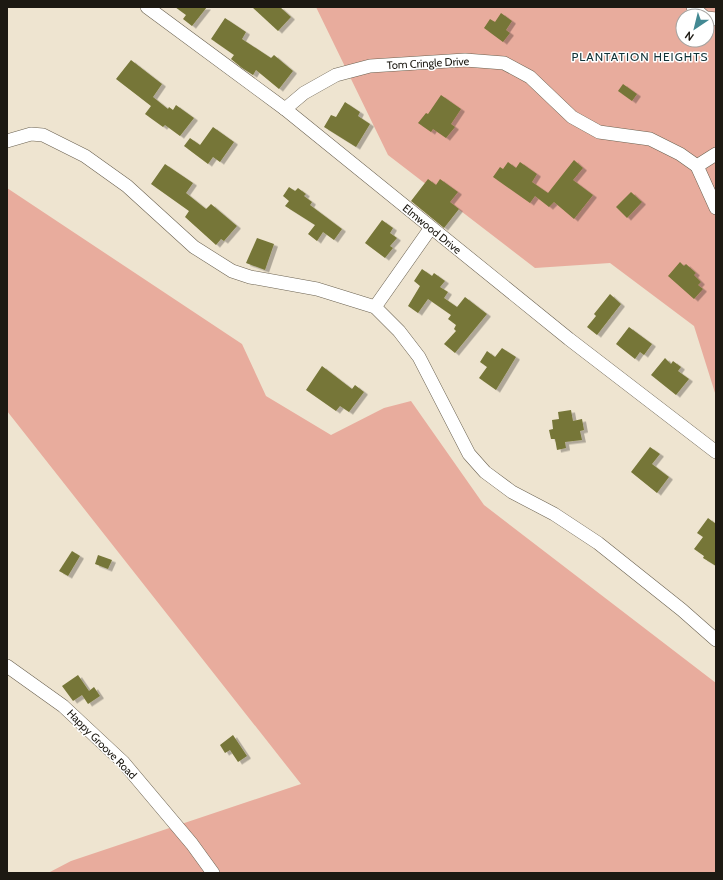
<svg xmlns="http://www.w3.org/2000/svg" width="723" height="880" font-family="Cabin,sans-serif">
	<style>
		.green { fill: #e8ac9d; fill-rule: evenodd }
		.building { fill: #767637; filter: url(#shadow) }
		.lines { fill: none; stroke-linecap: round; stroke-linejoin: round }
		.minor-casing { stroke: #6b6251; stroke-width: 14 }
		.minor { stroke: #fff; stroke-width: 13 }
		.labels { text-anchor: middle; stroke-width: 3; stroke-linejoin: round; paint-order: stroke }
		.street-label { font-size: 11px; fill: #1c1912; stroke: #fff }
		.neighbourhood-label { font-size: 12px; letter-spacing: 1px; fill: #113338; stroke: #fff }
	</style>
	<defs>
		<filter id="shadow"><feDropShadow dx="4" dy="2.5" stdDeviation="0" flood-color="#0004"/></filter>
	</defs>
	<rect width="100%" height="100%" fill="#eee4d0"/>
	<!-- green -->
	<g class="green">
		<path d="M 316,7 L 716,7 L 716,396 L 694,326 L 610,263 L 535,268 L 388,155 ZM 683,16 L 707,16 L 707,40 L 683,40 Z"/>
		<path d="M 7,188 L 242,344 L 266,396 L 331,435 L 384,408 L 411,401 L 484,505 L 716,683 L 716,873 L 48,873 L 71,861 L 301,784 L 7,411 Z"/>
	</g>
	<!-- building -->
	<g class="building">
		<path d="M 175,7 L 207,7 L 192,26 L 183,19 L 186,15 Z"/>
		<path d="M 252,7 L 280,7 L 291,17 L 278,31 Z"/>
		<path d="M 501,13 L 512,21 L 506,30 L 510,33 L 503,42 L 484,28 L 490,19 L 495,22 Z"/>
		<path d="M 225,18 L 246,32 L 242,39 L 271,58 L 274,55 L 293,71 L 279,89 L 256,70 L 253,75 L 242,68 L 231,59 L 234,55 L 211,39 Z"/>
		<path d="M 131,60 L 162,84 L 153,97 L 168,109 L 169,107 L 173,110 L 176,105 L 194,118 L 180,136 L 165,125 L 163,127 L 145,114 L 151,106 L 116,79 Z"/>
		<path d="M 623,84 L 637,94 L 632,101 L 618,91 Z"/>
		<path d="M 441,95 L 461,109 L 451,124 L 455,127 L 446,138 L 433,129 L 431,132 L 418,123 L 426,113 L 428,114 Z"/>
		<path d="M 345,102 L 360,112 L 358,116 L 370,124 L 356,147 L 324,127 L 331,115 L 336,117 Z"/>
		<path d="M 213,127 L 234,142 L 220,162 L 213,157 L 208,164 L 184,146 L 190,138 L 200,145 Z"/>
		<path d="M 574,160 L 583,168 L 573,180 L 593,195 L 574,219 L 554,202 L 549,207 L 535,196 L 530,203 L 493,177 L 500,167 L 503,169 L 508,162 L 516,168 L 520,162 L 537,174 L 532,182 L 548,193 Z"/>
		<path d="M 165,164 L 193,183 L 186,193 L 206,209 L 211,204 L 237,226 L 224,241 L 221,239 L 216,245 L 185,217 L 189,211 L 151,184 Z"/>
		<path d="M 428,179 L 436,185 L 440,179 L 458,192 L 450,202 L 459,209 L 444,228 L 411,201 Z"/>
		<path d="M 289,187 L 295,191 L 298,188 L 306,194 L 304,196 L 312,202 L 310,205 L 342,229 L 334,240 L 323,232 L 317,241 L 308,234 L 315,225 L 285,206 L 289,201 L 283,196 Z"/>
		<path d="M 631,192 L 642,202 L 627,218 L 616,207 Z"/>
		<path d="M 382,220 L 393,228 L 390,233 L 397,238 L 390,246 L 393,248 L 385,258 L 365,243 Z"/>
		<path d="M 257,238 L 274,244 L 265,270 L 246,263 Z"/>
		<path d="M 680,262 L 684,266 L 686,264 L 696,273 L 694,275 L 701,282 L 698,285 L 703,289 L 694,299 L 668,276 Z"/>
		<path d="M 422,269 L 432,276 L 434,273 L 445,281 L 440,287 L 448,292 L 444,298 L 457,307 L 465,297 L 487,314 L 455,353 L 444,344 L 456,331 L 454,329 L 456,325 L 448,319 L 451,315 L 428,299 L 418,313 L 408,306 L 420,286 L 414,281 Z"/>
		<path d="M 610,294 L 621,304 L 597,335 L 587,327 L 596,316 L 594,314 Z"/>
		<path d="M 629,327 L 652,344 L 644,355 L 640,352 L 635,359 L 616,344 Z"/>
		<path d="M 502,348 L 516,357 L 496,390 L 479,378 L 487,367 L 480,362 L 487,351 L 495,357 Z"/>
		<path d="M 665,358 L 671,364 L 673,361 L 681,367 L 678,371 L 689,379 L 676,395 L 651,375 Z"/>
		<path d="M 322,366 L 352,389 L 355,385 L 364,392 L 349,412 L 340,406 L 336,411 L 306,390 Z"/>
		<path d="M 571,410 L 573,421 L 582,419 L 584,430 L 580,431 L 582,440 L 565,442 L 566,448 L 557,450 L 555,439 L 551,439 L 549,430 L 553,429 L 552,420 L 559,419 L 558,412 Z"/>
		<path d="M 650,447 L 660,454 L 652,464 L 669,477 L 657,493 L 631,472 Z"/>
		<path d="M 708,518 L 716,524 L 716,566 L 703,558 L 704,556 L 694,549 L 703,537 L 697,533 Z"/>
		<path d="M 72,551 L 80,556 L 68,576 L 59,571 Z"/>
		<path d="M 98,555 L 112,560 L 108,569 L 95,564 Z"/>
		<path d="M 78,675 L 89,691 L 94,687 L 100,696 L 88,704 L 82,695 L 73,701 L 62,686 Z"/>
		<path d="M 233,735 L 247,756 L 238,762 L 230,750 L 225,753 L 220,745 Z"/>
	</g>
	<g class="lines">
		<!-- minor casing -->
		<g class="minor-casing">
			<g id="minor">
				<path d="M 147,7 L 285,109 L 569,339 L 716,452"/>
				<path d="M 693,7 L 703,16"/>
				<path d="M 707,18 L 716,19"/>
				<path d="M 285,109 L 304,93 L 336,75 L 370,66 L 465,60 L 504,63 L 530,77 L 572,117 L 599,132 L 650,139 L 680,154 L 697,166 L 716,154"/>
				<path d="M 7,141 L 31,134 L 43,135 L 85,156 L 127,186 L 194,247 L 232,271 L 250,277 L 317,289 L 375,307 L 399,331 L 419,357 L 469,454 L 485,472 L 512,492 L 554,514 L 598,543 L 682,610 L 716,640"/>
				<path d="M 697,166 L 716,208"/>
				<path d="M 375,307 L 430,229"/>
				<path d="M 7,666 L 63,706 L 123,762 L 192,844 L 213,873"/>
			</g>
		</g>
		<!-- minor -->
		<use href="#minor" class="minor"/>
	</g>
	<g class="labels">
		<!-- street labels -->
		<g class="street-label">
			<text transform="translate(428 63) rotate(-3)" y="4">Tom Cringle Drive</text>
			<text transform="translate(432 229) rotate(39)" y="4">Elmwood Drive</text>
			<text transform="translate(102 744) rotate(45)" y="4">Happy Groove Road</text>
		</g>
		<!-- neighbourhood labels -->
		<g class="neighbourhood-label">
			<text x="640" y="61">PLANTATION HEIGHTS</text>
		</g>
	</g>
	<!-- border -->
	<rect width="723" height="880" fill="none" stroke="#1c1912" stroke-width="16"/>
	<!-- north arrow -->
	<g transform="translate(695 28) rotate(215)"><circle r="19" fill="#ffffff" stroke="#a4a3a0"/>
	<path d="M0-3L7 15L0 10L-7 15Z" fill="#438993"/>
	<text y="-6" font-size="11" font-weight="bold" text-anchor="middle" fill="#1c1912">N</text>
	</g>
</svg>
